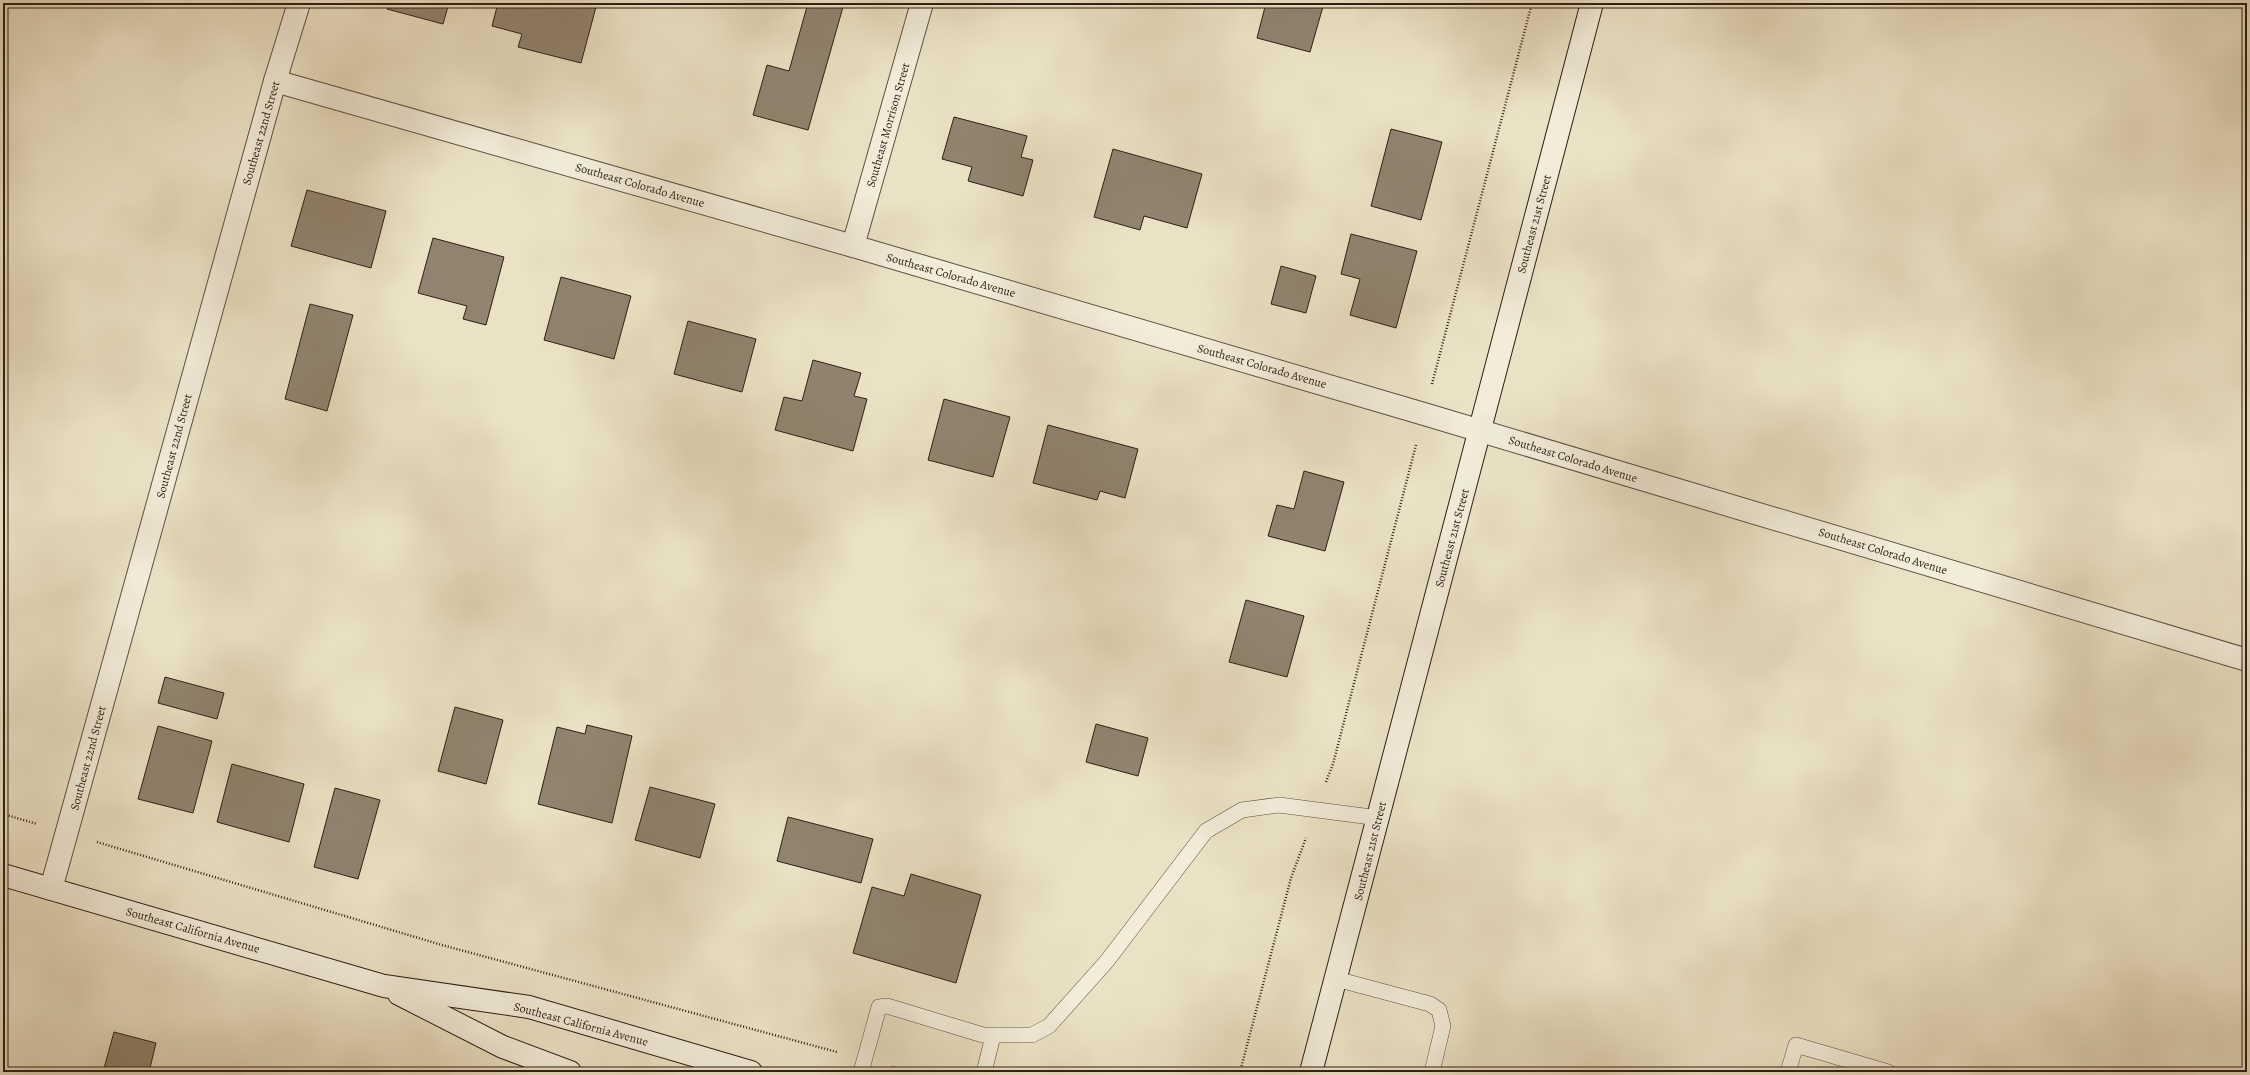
<svg xmlns="http://www.w3.org/2000/svg" width="2250" height="1075" font-family="Alegreya,serif">
	<style>
		.building { fill: #908470; stroke: #2e1f14 }
		.lines { fill: none; stroke-linecap: round; stroke-linejoin: round }
		.service-casing { stroke: #5d5040; stroke-width: 16 }
		.minor-casing { stroke: #5d5040; stroke-width: 24 }
		.secondary-casing { stroke: #2e1f14; stroke-width: 24 }
		.path { stroke: #2e1f14; stroke-width: 2.5; stroke-dasharray: 1 2; stroke-linecap: butt }
		.service { stroke: #f2ecd9; stroke-width: 15 }
		.minor { stroke: #f2ecd9; stroke-width: 22 }
		.secondary { stroke: #f2ecd9; stroke-width: 22 }
		.labels { text-anchor: middle; stroke-width: 3; stroke-linejoin: round; paint-order: stroke }
		.street-label { font-size: 12px; fill: #2e1f14; stroke: #f2ecd9 }
	</style>
	<rect width="100%" height="100%" fill="#ebe2c5"/>
	<filter id="stains"><feTurbulence type="fractalNoise" baseFrequency=".005" numOctaves="4"/><feColorMatrix values="0 0 0 0 .2 0 0 0 0 .09 0 0 0 0 .02 0 0 0 .5 -.17"/></filter>
	<radialGradient id="worn" r=".72"><stop offset=".6" stop-color="#630" stop-opacity="0"/><stop offset="1" stop-color="#630" stop-opacity=".3"/></radialGradient>
	<!-- building -->
	<g class="building">
		<path d="M 388,3 L 449,3 L 443,24 L 387,9 Z"/>
		<path d="M 498,3 L 582,3 L 596,7 L 581,63 L 518,47 L 522,34 L 492,26 Z"/>
		<path d="M 808,3 L 828,3 L 843,7 L 808,130 L 753,115 L 767,65 L 789,71 Z"/>
		<path d="M 1266,3 L 1324,3 L 1310,52 L 1257,38 Z"/>
		<path d="M 954,117 L 1027,136 L 1021,157 L 1033,160 L 1023,196 L 968,181 L 972,167 L 942,159 Z"/>
		<path d="M 1391,129 L 1442,142 L 1421,220 L 1371,206 Z"/>
		<path d="M 1113,149 L 1202,174 L 1187,228 L 1144,216 L 1140,230 L 1094,217 Z"/>
		<path d="M 307,190 L 386,211 L 371,268 L 291,246 Z"/>
		<path d="M 1351,234 L 1417,251 L 1396,328 L 1350,315 L 1360,279 L 1341,274 Z"/>
		<path d="M 433,238 L 504,257 L 486,325 L 463,319 L 467,306 L 418,293 Z"/>
		<path d="M 1281,266 L 1316,276 L 1306,313 L 1271,304 Z"/>
		<path d="M 561,277 L 631,296 L 614,359 L 544,340 Z"/>
		<path d="M 310,304 L 353,315 L 327,411 L 285,399 Z"/>
		<path d="M 688,321 L 756,339 L 742,392 L 674,374 Z"/>
		<path d="M 813,360 L 861,373 L 854,396 L 867,399 L 853,451 L 775,430 L 784,397 L 802,401 Z"/>
		<path d="M 944,399 L 1010,417 L 993,477 L 928,460 Z"/>
		<path d="M 1048,425 L 1138,449 L 1125,498 L 1100,491 L 1097,500 L 1033,483 Z"/>
		<path d="M 1304,471 L 1344,482 L 1325,551 L 1268,536 L 1277,505 L 1294,509 Z"/>
		<path d="M 1246,600 L 1304,616 L 1287,677 L 1229,662 Z"/>
		<path d="M 165,677 L 224,693 L 217,719 L 158,703 Z"/>
		<path d="M 455,707 L 503,720 L 486,784 L 438,771 Z"/>
		<path d="M 1096,724 L 1148,738 L 1138,776 L 1086,762 Z"/>
		<path d="M 587,725 L 632,736 L 612,823 L 538,804 L 557,727 L 585,734 Z"/>
		<path d="M 158,726 L 212,741 L 193,813 L 138,799 Z"/>
		<path d="M 232,764 L 304,784 L 289,842 L 217,822 Z"/>
		<path d="M 650,787 L 715,804 L 700,858 L 635,840 Z"/>
		<path d="M 335,788 L 380,800 L 358,879 L 314,867 Z"/>
		<path d="M 788,817 L 873,839 L 861,883 L 777,861 Z"/>
		<path d="M 911,874 L 981,895 L 956,983 L 853,953 L 872,887 L 904,896 Z"/>
		<path d="M 114,1032 L 156,1043 L 150,1068 L 161,1072 L 103,1072 Z"/>
	</g>
	<g class="lines">
		<!-- service casing -->
		<g class="service-casing">
			<g id="service">
				<path d="M 1336,979 L 1430,1004 L 1439,1010 L 1443,1026 L 1432,1072"/>
				<path d="M 861,1072 L 879,1007 L 887,1006 L 983,1035 L 1032,1035 L 1049,1026 L 1107,961 L 1206,831 L 1242,810 L 1279,805 L 1379,818"/>
				<path d="M 984,1072 L 993,1036"/>
				<path d="M 1788,1072 L 1796,1045 L 1888,1072"/>
			</g>
		</g>
		<!-- minor casing -->
		<g class="minor-casing">
			<g id="minor">
				<path d="M 275,81 L 853,246 L 1424,414 L 2247,660"/>
				<path d="M 853,246 L 922,3"/>
				<path d="M 51,889 L 275,81 L 299,3"/>
			</g>
		</g>
		<!-- secondary casing -->
		<g class="secondary-casing">
			<g id="secondary">
				<path d="M 3,875 L 384,986 L 529,1007 L 751,1072"/>
				<path d="M 399,994 L 503,1047 L 570,1072"/>
				<path d="M 1311,1072 L 1592,3"/>
			</g>
		</g>
		<!-- path -->
		<g class="path">
			<path d="M 1432,384 L 1532,3"/>
			<path d="M 1326,782 L 1333,764 L 1416,445"/>
			<path d="M 3,814 L 37,824"/>
			<path d="M 97,842 L 442,945 L 837,1052"/>
			<path d="M 892,1067 L 911,1072"/>
			<path d="M 1240,1072 L 1291,878 L 1306,838"/>
		</g>
		<!-- service -->
		<use href="#service" class="service"/>
		<!-- minor -->
		<use href="#minor" class="minor"/>
		<!-- secondary -->
		<use href="#secondary" class="secondary"/>
	</g>
	<g class="labels">
		<!-- street labels -->
		<g class="street-label">
			<text transform="translate(888 125) rotate(-74)" y="4">Southeast Morrison Street</text>
			<text transform="translate(261 133) rotate(-74)" y="4">Southeast 22nd Street</text>
			<text transform="translate(640 185) rotate(16)" y="4">Southeast Colorado Avenue</text>
			<text transform="translate(1534 224) rotate(-75)" y="4">Southeast 21st Street</text>
			<text transform="translate(951 275) rotate(16)" y="4">Southeast Colorado Avenue</text>
			<text transform="translate(1262 366) rotate(16)" y="4">Southeast Colorado Avenue</text>
			<text transform="translate(174 446) rotate(-75)" y="4">Southeast 22nd Street</text>
			<text transform="translate(1573 459) rotate(17)" y="4">Southeast Colorado Avenue</text>
			<text transform="translate(1452 538) rotate(-75)" y="4">Southeast 21st Street</text>
			<text transform="translate(1883 551) rotate(17)" y="4">Southeast Colorado Avenue</text>
			<text transform="translate(88 758) rotate(-75)" y="4">Southeast 22nd Street</text>
			<text transform="translate(1370 851) rotate(-76)" y="4">Southeast 21st Street</text>
			<text transform="translate(193 930) rotate(16)" y="4">Southeast California Avenue</text>
			<text transform="translate(581 1024) rotate(15)" y="4">Southeast California Avenue</text>
		</g>
	</g>
	<!-- margin -->
	<rect width="2250" height="1075" fill="none" stroke="#ebe2c5" stroke-width="16"/>
	<rect x="4" y="4" width="2242" height="1067" fill="none" stroke="#2e1f14" stroke-width="2"/>
	<rect x="8" y="8" width="2234" height="1059" fill="none" stroke="#2e1f14"/>
	<rect width="100%" height="100%" filter="url(#stains)"/>
	<rect width="100%" height="100%" fill="url(#worn)"/>
</svg>
